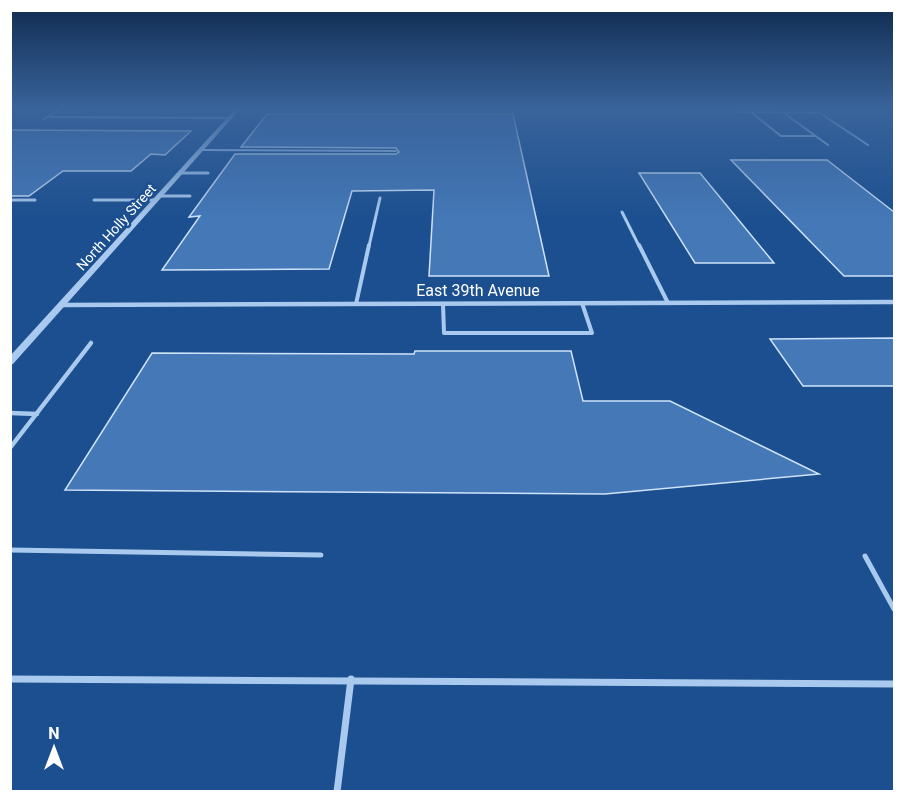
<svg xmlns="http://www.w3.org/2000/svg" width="905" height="802" font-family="Roboto,sans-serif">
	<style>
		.building { fill: #4478b7; stroke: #cfe3fa; stroke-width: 1.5 }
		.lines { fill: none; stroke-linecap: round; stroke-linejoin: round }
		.service-far5 { stroke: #a9c9ee; stroke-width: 2 }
		.service-far4 { stroke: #a9c9ee; stroke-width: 3 }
		.service-far3 { stroke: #a9c9ee; stroke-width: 4 }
		.service-far2 { stroke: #a9c9ee; stroke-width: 4.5 }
		.service-far1 { stroke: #a9c9ee; stroke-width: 5 }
		.service { stroke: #a9c9ee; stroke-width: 7 }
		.minor { stroke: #a9c9ee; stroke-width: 4.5 }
		.tertiary { fill: #a9c9ee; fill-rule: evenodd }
		.labels { text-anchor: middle; stroke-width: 5; stroke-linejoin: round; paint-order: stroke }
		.far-street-label { font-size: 14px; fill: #fff; stroke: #1b4f8f }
		.street-label { font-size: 16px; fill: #fff; stroke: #1b4f8f }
	</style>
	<rect width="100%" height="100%" fill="#1b4f8f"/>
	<!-- building -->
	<g class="building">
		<path d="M 267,114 L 513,114 L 549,276 L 429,276 L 434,190 L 352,191 L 329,269 L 162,270 L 200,216 L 189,217 L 235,154 L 396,154 L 399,152 L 396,148 L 241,147 Z"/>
		<path d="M 10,130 L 191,131 L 165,155 L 151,154 L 131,171 L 63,171 L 29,196 L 10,196 Z"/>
		<path d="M 731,160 L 827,160 L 894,212 L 894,276 L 844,276 Z"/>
		<path d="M 639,173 L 700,173 L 774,263 L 695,263 Z"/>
		<path d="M 894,338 L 894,386 L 803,386 L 770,339 Z"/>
		<path d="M 415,351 L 571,351 L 583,401 L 670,401 L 819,474 L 605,494 L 65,490 L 152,353 L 414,354 Z"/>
	</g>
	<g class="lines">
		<!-- service-far5 -->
		<g class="service-far5">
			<path d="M 735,108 L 740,112 L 820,113 L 868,145"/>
			<path d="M 752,113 L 781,136 L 815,136"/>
			<path d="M 784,113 L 828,145"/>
			<path d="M 47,117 L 230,118"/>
			<path d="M 44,119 L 62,108"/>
			<path d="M 201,150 L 396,151"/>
		</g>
		<!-- service-far4 -->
		<g class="service-far4">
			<path d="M 180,173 L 208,173"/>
			<path d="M 160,196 L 190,196"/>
			<path d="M 10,200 L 35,200"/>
			<path d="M 94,200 L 156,200"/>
			<path d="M 622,212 L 639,246"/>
			<path d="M 369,246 L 380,198"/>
		</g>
		<!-- service-far3 -->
		<g class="service-far3">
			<path d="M 639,245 L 668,303"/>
			<path d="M 356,304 L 369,245"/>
			<path d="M 443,304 L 444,333 L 592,333 L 582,303"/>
		</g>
		<!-- service-far2 -->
		<g class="service-far2">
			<path d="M 10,413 L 37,414"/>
			<path d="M 10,448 L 91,343"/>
		</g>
		<!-- service-far1 -->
		<g class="service-far1">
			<path d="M 10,550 L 321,555"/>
			<path d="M 865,556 L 894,609"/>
		</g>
		<!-- service -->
		<g class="service">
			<path d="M 10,679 L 894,684"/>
			<path d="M 337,792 L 351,679"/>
		</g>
		<!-- minor -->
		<path class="minor" d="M 62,305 L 894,302"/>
		<!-- tertiary -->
		<path class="tertiary" d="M 236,108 L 241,108 L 13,364 L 10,365 L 10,356 Z"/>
	</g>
	<!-- sky -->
	<linearGradient id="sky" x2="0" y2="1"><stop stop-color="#0f2b4f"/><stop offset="0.49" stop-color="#39639b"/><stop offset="1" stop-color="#39639b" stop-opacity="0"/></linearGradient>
	<rect width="905" height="221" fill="url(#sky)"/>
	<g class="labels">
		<!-- far-street labels -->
		<g class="far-street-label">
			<text transform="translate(116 227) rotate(-48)" y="5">North Holly Street</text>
		</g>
		<!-- street labels -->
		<g class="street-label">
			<text x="478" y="296">East 39th Avenue</text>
		</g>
	</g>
	<!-- border -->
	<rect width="905" height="802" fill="none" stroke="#ffffff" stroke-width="24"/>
	<!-- north arrow -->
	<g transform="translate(54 748)" stroke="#1b4f8f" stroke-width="4.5" paint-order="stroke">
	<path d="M0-4.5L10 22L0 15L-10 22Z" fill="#ffffff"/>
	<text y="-9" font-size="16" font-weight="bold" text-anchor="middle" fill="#ffffff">N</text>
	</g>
</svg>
